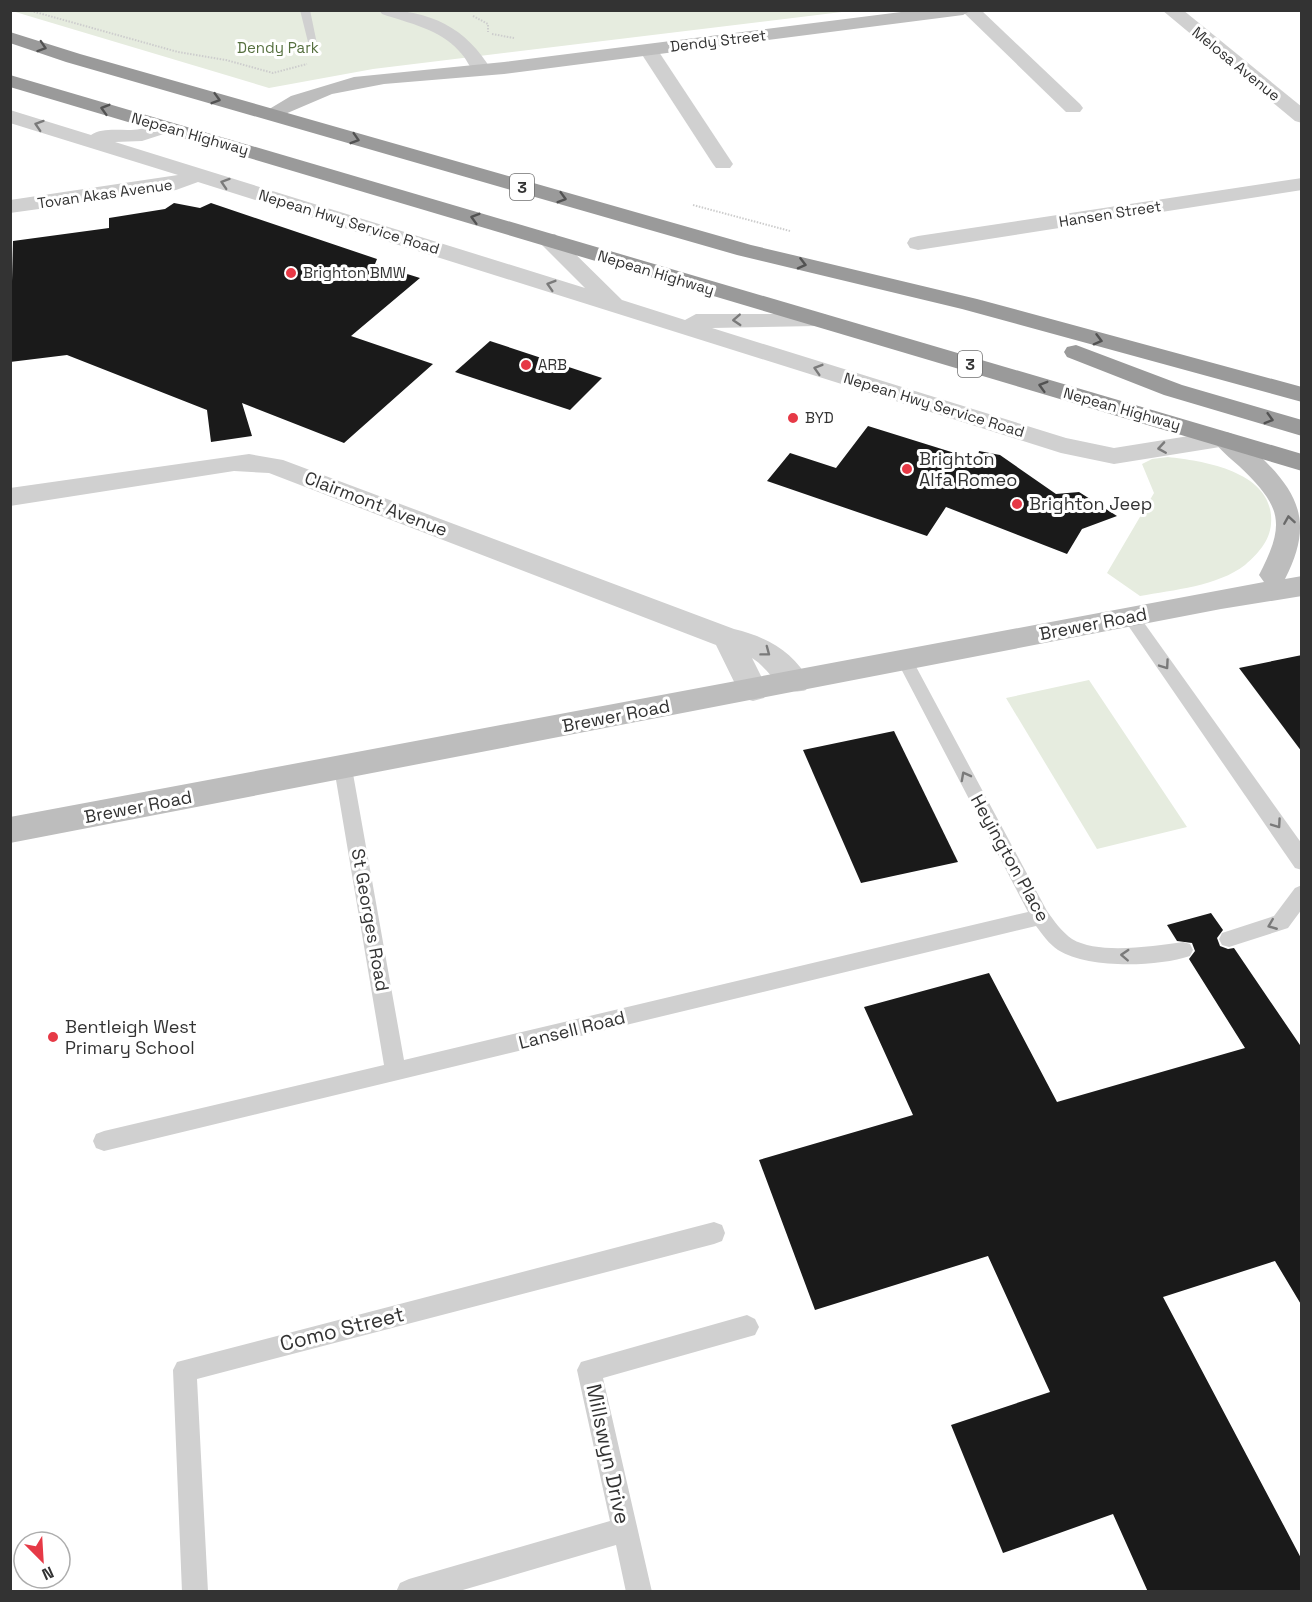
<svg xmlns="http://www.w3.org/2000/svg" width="1312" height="1602" font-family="'Space Grotesk',sans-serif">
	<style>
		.green { fill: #e6ecdf }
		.building { fill: #1a1a1a }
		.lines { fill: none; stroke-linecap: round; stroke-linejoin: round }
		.path { stroke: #cdcdcd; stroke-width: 2; stroke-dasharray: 1.5 1.5; stroke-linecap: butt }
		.lane { fill: #d0d0d0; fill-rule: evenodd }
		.street { fill: #d0d0d0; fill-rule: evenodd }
		.secondary { fill: #bdbdbd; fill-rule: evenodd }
		.highway { fill: #9a9a9a; fill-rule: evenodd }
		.oneway { stroke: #525252 }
		.oneway2 { stroke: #7a7a7a }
		.oneway3 { stroke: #6a6a6a }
		.poi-dot { fill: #e63946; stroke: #fff; stroke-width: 2 }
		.labels { text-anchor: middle; stroke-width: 6; stroke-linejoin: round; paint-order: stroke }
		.far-street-label { font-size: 15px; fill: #333; stroke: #fff }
		.far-park-label { font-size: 15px; fill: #56703f; stroke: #fff }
		.far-poi-label { font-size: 15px; fill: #333; stroke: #fff; text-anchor: start }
		.shield { fill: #fff; stroke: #707070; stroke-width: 1.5 }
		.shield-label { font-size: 16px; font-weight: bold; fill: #333 }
		.poi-label { font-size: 18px; fill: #333; stroke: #fff; text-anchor: start }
		.street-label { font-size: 18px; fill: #333; stroke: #fff }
		.near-street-label { font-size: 21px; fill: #333; stroke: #fff }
	</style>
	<rect width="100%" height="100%" fill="#fff"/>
	<!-- green -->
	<g class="green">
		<path d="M 12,11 L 850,11 L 373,69 L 269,88 Z"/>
		<path d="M 1168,457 C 1204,461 1267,471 1271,515 C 1273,537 1261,551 1245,565 C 1218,586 1173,590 1140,596 L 1107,573 L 1154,493 L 1142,464 L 1152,459 Z"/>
		<path d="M 1089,680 L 1187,827 L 1097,849 L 1006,698 Z"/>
	</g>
	<!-- building -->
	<g class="building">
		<path d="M 174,203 L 200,208 L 211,203 L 377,259 L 375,264 L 420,278 L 351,336 L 433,364 L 344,443 L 242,403 L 252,436 L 211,442 L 207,410 L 67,355 L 10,362 L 13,241 L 109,228 L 109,218 L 165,209 Z"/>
		<path d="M 490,341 L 602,378 L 570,410 L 455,372 Z"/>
		<path d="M 868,426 L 977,460 L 979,451 L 1000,455 L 1056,494 L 1079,492 L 1117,516 L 1082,529 L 1067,554 L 946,507 L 927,536 L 767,481 L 790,453 L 836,468 Z"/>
		<path d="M 1302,655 L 1302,752 L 1239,668 Z"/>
		<path d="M 894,731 L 958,862 L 861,883 L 803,750 Z"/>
		<path d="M 1211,913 L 1223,930 L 1217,938 L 1220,946 L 1228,949 L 1234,948 L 1302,1048 L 1302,1306 L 1275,1261 L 1163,1297 L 1302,1560 L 1302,1592 L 1148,1592 L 1113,1514 L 1003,1553 L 951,1425 L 1050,1392 L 988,1256 L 815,1310 L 759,1160 L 913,1115 L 864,1007 L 989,973 L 1057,1102 L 1245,1048 L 1189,959 L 1195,951 L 1192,943 L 1177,941 L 1167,925 Z"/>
	</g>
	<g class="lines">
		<!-- path -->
		<g class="path">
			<path d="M 28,10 L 178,52 L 226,60 L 273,73 L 307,64"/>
			<path d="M 473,16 L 488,24 L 488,32"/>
			<path d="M 492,34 L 514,38"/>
			<path d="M 693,205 L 790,231"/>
		</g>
		<!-- lane -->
		<g class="lane">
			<path d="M 300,10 L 310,10 L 317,44 L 308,42 Z"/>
			<path d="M 1131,611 L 1137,613 L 1302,844 L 1302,870 L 1295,868 L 1125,621 L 1123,617 L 1125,613 Z"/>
			<path d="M 905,655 L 913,661 L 1047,911 C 1054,921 1062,932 1072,939 C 1099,955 1153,946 1183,942 L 1190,944 L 1193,950 L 1190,956 C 1157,967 1088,969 1058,950 C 1049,944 1042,934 1036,926 L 104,1151 L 96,1148 L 93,1141 L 96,1134 L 104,1131 L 384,1065 L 334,768 L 337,763 L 349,763 L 352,768 L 404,1060 L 1028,912 L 897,661 Z"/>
			<path d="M 1302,885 L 1302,909 L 1288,928 L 1229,947 L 1222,945 L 1219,939 L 1222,933 L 1274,916 L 1295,888 Z"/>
			<path d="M 714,1222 L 722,1225 L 725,1233 L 722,1241 L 714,1244 L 197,1379 L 208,1592 L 182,1592 L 173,1370 L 177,1362 Z"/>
			<path d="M 747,1315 L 755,1319 L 759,1327 L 755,1335 L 603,1378 L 652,1592 L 626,1592 L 616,1545 L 456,1592 L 396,1592 L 400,1583 L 409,1579 L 610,1521 L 577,1370 L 581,1362 Z"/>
		</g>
		<!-- street -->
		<g class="street">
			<path d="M 379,10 C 430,10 466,27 492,71 L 489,75 L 475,75 C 470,67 466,58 459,51 C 440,29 408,23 382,14 Z"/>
			<path d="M 961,10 L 981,10 L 1080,104 L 1083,108 L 1080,112 L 1066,112 Z"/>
			<path d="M 1162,10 L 1183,10 L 1302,107 L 1302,123 L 1295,121 Z"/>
			<path d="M 648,44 L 655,46 L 733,164 L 730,168 L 716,168 L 713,164 L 639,50 Z"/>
			<path d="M 10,110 L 91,135 C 104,126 125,132 140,129 C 152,127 161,120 173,123 L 176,127 L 173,131 L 142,141 L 115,142 L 585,288 L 536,239 L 539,234 L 555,234 L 622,300 L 685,320 L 696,314 L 825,314 L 829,319 L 825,324 L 817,326 L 712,328 L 1066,438 L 1114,448 L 1220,431 L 1229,433 L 1233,439 L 1229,445 L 1220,447 L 1114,464 L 1061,453 L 198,182 L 176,190 L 10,213 L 10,200 L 178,175 L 10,123 Z"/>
			<path d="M 1302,178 L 1302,190 L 918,250 L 910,248 L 907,243 L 910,238 L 918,236 Z"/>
			<path d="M 249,454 L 283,460 L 734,629 C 767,637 793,651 810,682 L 806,690 C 780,698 772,670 752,658 L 768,690 L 764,698 L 753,701 L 742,698 L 716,645 L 269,473 L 234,471 L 10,506 L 10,488 Z"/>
		</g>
		<!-- secondary -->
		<g class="secondary">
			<path d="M 917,10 L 972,10 L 963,15 L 504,74 L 384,84 L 332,94 L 271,120 L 264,118 L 261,114 L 291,96 L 354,77 L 504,62 Z"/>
			<path d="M 1226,432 C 1240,435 1249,447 1260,456 C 1302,496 1312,526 1285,579 L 1302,576 L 1302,596 L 1221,609 L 10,843 L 10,817 L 1264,582 L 1259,575 C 1286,523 1282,507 1239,466 C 1230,458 1220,450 1213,440 L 1217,434 Z"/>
		</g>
		<!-- highway -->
		<g class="highway">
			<path d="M 10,32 L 80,54 L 751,245 L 977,299 L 1302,387 L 1302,402 L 962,309 L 737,255 L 66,62 L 10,43 Z"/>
			<path d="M 10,75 L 1302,454 L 1302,471 L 10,87 Z"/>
			<path d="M 1076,345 L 1182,385 L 1302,420 L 1302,436 L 1164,395 L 1067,357 L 1064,352 L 1067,347 Z"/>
		</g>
	</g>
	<!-- one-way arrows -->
	<defs><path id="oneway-chevron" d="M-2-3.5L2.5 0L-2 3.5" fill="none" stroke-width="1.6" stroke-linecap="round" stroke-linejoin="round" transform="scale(1.5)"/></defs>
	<g class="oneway">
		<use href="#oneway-chevron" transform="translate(42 47) rotate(18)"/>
		<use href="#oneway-chevron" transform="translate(216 99) rotate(16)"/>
		<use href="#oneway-chevron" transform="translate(105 109) rotate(-164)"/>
		<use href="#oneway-chevron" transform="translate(355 139) rotate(17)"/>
		<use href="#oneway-chevron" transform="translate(562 198) rotate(16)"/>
		<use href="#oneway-chevron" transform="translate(475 218) rotate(-164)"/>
		<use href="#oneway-chevron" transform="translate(802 264) rotate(14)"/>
		<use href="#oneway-chevron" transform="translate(1098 340) rotate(15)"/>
		<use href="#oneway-chevron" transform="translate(1043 386) rotate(-164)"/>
		<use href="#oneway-chevron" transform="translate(1269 419) rotate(16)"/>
	</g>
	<g class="oneway2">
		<use href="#oneway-chevron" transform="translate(39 125) rotate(-162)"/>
		<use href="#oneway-chevron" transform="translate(225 183) rotate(-162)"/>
		<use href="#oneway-chevron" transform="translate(551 285) rotate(-163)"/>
		<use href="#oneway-chevron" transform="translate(737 320) rotate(177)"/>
		<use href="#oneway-chevron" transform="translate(818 369) rotate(-163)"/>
		<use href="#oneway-chevron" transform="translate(1162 448) rotate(171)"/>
		<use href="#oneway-chevron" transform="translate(766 652) rotate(37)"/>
		<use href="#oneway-chevron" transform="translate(1165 665) rotate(55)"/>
		<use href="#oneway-chevron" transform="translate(965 776) rotate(-118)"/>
		<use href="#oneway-chevron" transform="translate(1277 824) rotate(55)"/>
		<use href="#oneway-chevron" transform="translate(1272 925) rotate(158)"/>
		<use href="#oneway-chevron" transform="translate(1125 955) rotate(-177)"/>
	</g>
	<use class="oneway3" href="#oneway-chevron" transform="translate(1289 520) rotate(-99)"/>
	<!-- markers -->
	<g class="poi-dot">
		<circle cx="291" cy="273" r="6"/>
		<circle cx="526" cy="365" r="6"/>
		<circle cx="793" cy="418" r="6"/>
		<circle cx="907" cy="469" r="6"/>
		<circle cx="1017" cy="504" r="6"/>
		<circle cx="53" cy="1037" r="6"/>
	</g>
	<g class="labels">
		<!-- far-street labels -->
		<g class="far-street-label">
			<text transform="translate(718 41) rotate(-7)" y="5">Dendy Street</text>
			<text transform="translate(1236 64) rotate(39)" y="5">Melosa Avenue</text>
			<text transform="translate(190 134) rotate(16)" y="5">Nepean Highway</text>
			<text transform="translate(105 194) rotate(-8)" y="5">Tovan Akas Avenue</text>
			<text transform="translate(1110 214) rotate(-9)" y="5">Hansen Street</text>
			<text transform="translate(349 222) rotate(17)" y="5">Nepean Hwy Service Road</text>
			<text transform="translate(656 273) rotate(17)" y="5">Nepean Highway</text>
			<text transform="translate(934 405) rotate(17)" y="5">Nepean Hwy Service Road</text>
			<text transform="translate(1122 409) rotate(16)" y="5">Nepean Highway</text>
		</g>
		<!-- far-park labels -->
		<g class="far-park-label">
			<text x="278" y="53">Dendy Park</text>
		</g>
		<!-- far-poi labels -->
		<g class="far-poi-label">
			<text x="303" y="278">Brighton BMW</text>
			<text x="538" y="370">ARB</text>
			<text x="805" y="423">BYD</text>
		</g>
		<!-- shield labels -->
		<g class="shield">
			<rect x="510" y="174" width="24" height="26" rx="4.5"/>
			<rect x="958" y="351" width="24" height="26" rx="4.5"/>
		</g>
		<g class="shield-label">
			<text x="522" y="193">3</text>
			<text x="970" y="370">3</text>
		</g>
		<!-- poi labels -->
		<g class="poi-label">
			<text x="919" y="465">Brighton<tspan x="919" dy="21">Alfa Romeo</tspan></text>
			<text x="1029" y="510">Brighton Jeep</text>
			<text x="65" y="1033">Bentleigh West<tspan x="65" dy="21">Primary School</tspan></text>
		</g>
		<!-- street labels -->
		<g class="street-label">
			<text transform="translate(376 504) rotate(21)" y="6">Clairmont Avenue</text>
			<text transform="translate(1093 624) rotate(-11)" y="6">Brewer Road</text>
			<text transform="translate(616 716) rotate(-11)" y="6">Brewer Road</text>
			<text transform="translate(138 807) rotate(-11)" y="6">Brewer Road</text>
			<text transform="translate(1010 858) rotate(61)" y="6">Heyington Place</text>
			<text transform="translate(370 920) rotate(80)" y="6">St Georges Road</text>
			<text transform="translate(572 1030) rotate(-14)" y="6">Lansell Road</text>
		</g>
		<!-- near-street labels -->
		<g class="near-street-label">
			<text transform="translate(342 1329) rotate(-14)" y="7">Como Street</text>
			<text transform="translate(608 1454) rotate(78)" y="7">Millswyn Drive</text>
		</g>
	</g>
	<!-- border -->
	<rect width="1312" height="1602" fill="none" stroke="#333333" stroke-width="24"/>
	<!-- north arrow -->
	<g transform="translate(42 1560) rotate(156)"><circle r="28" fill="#ffffff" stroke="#adadad" stroke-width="1.5"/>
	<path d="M0-4.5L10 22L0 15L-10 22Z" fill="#e63946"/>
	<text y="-9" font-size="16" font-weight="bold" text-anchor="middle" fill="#333333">N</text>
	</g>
</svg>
